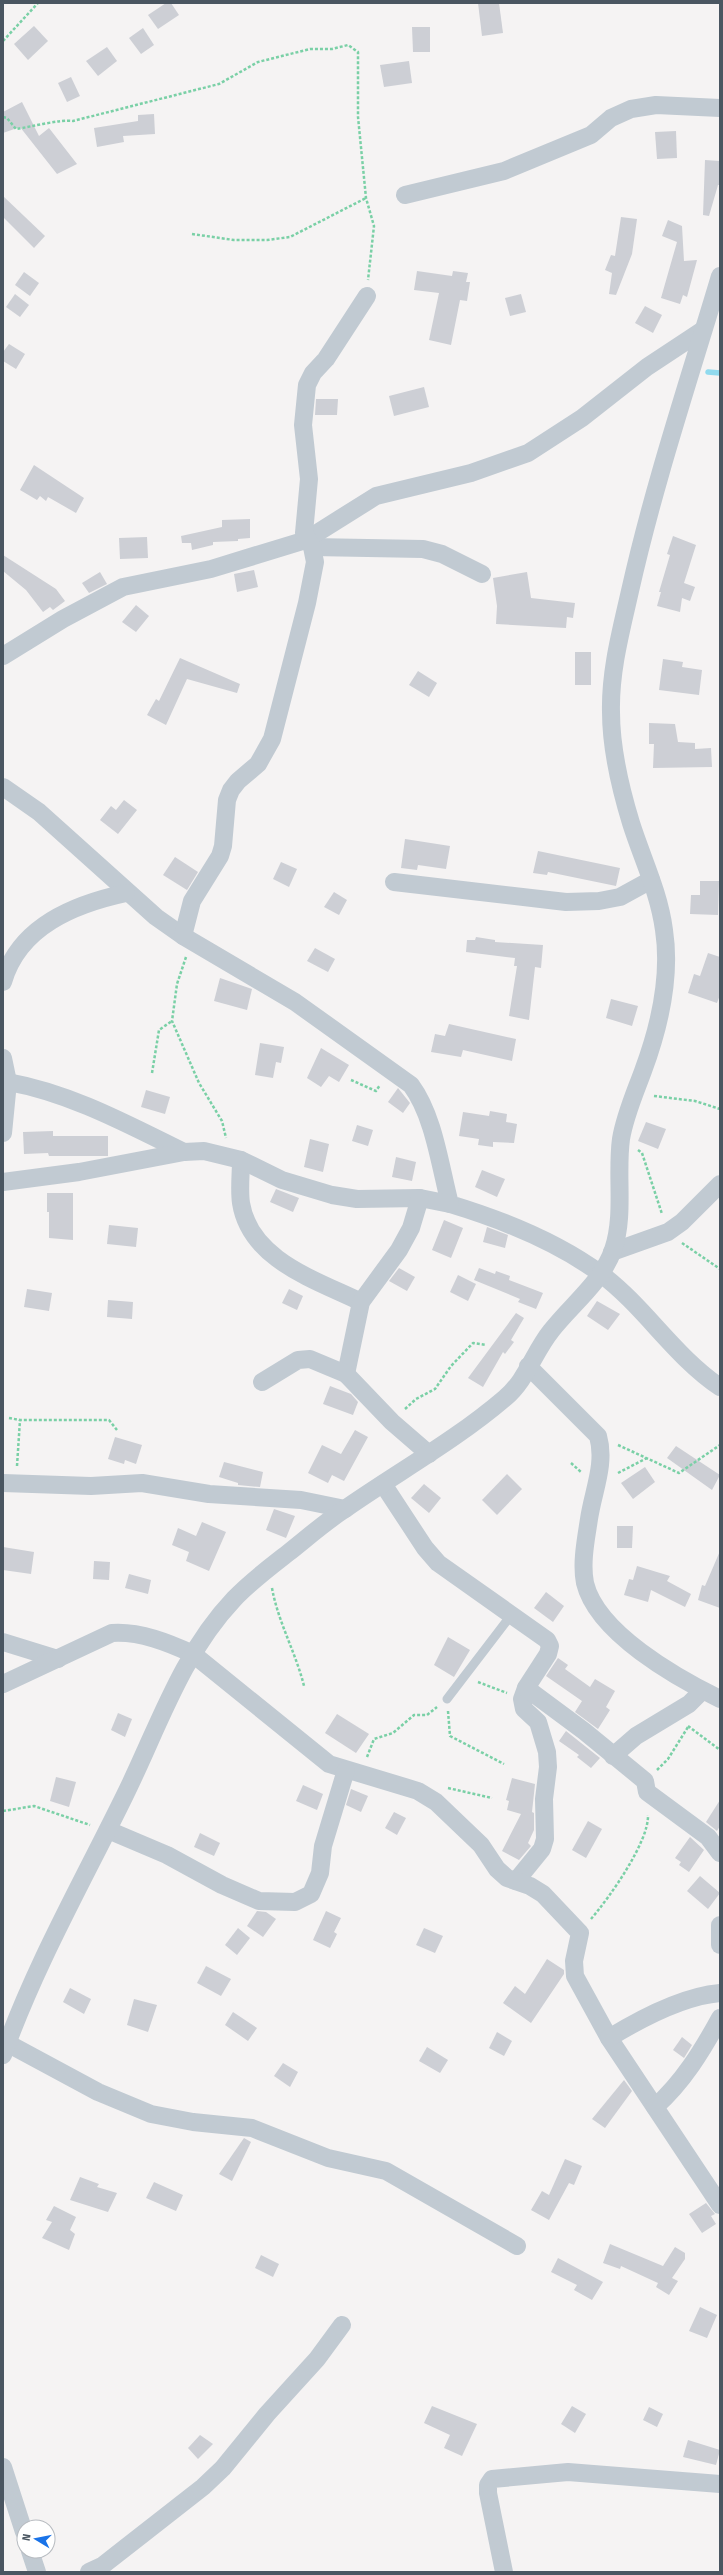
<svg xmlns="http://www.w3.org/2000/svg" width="723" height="2575" font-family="'Fira Sans Condensed',sans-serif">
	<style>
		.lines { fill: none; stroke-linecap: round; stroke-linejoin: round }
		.stream { stroke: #90daee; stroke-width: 5.5 }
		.building { fill: #cdcfd5 }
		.path { stroke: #7ad0a6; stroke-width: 2.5; stroke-dasharray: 3 2; stroke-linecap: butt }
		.service { stroke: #c1cad2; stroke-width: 9 }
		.minor { stroke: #c1cad2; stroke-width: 18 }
	</style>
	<rect width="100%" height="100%" fill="#f5f3f3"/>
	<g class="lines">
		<!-- stream -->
		<path class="stream" d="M 708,372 L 720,373"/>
	</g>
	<!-- building -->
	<g class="building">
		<path d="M 166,3 L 171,3 L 179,15 L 158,29 L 148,15 Z"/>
		<path d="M 478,3 L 499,3 L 503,33 L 482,36 Z"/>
		<path d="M 34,26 L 48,41 L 28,60 L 14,44 Z"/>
		<path d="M 412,27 L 430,27 L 430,52 L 413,52 Z"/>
		<path d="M 143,28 L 154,45 L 141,54 L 129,38 Z"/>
		<path d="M 107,47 L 117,61 L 98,76 L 86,61 Z"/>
		<path d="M 409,61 L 412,83 L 384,87 L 380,65 Z"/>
		<path d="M 71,77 L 80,96 L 67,102 L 58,83 Z"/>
		<path d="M 22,102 L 39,136 L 49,128 L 77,164 L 57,174 L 20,127 L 3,133 L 3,112 Z"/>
		<path d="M 154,114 L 155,134 L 123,136 L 124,142 L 97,147 L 94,128 L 138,121 L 138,115 Z"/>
		<path d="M 676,131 L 677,158 L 657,159 L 655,132 Z"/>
		<path d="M 705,160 L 720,161 L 720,185 L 718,185 L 709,216 L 703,215 Z"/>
		<path d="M 3,196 L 45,236 L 34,248 L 3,217 Z"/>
		<path d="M 621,217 L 637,219 L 632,254 L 616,295 L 609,294 L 612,273 L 605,270 L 611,255 L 615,256 Z"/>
		<path d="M 668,220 L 682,226 L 684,261 L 697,260 L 687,297 L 683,295 L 680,304 L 661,298 L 677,242 L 662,236 Z"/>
		<path d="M 417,271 L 452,276 L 453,271 L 468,273 L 466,282 L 470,282 L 467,301 L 460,300 L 451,345 L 429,340 L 439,293 L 414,290 Z"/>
		<path d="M 24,272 L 39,283 L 30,296 L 15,285 Z"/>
		<path d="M 15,294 L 29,305 L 20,317 L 6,307 Z"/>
		<path d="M 521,294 L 526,312 L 510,316 L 505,298 Z"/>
		<path d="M 645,306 L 662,315 L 653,333 L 635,323 Z"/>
		<path d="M 9,344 L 25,354 L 16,369 L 3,361 L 3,352 Z"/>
		<path d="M 424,387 L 429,407 L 394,416 L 389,396 Z"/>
		<path d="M 316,399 L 338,399 L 337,415 L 315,415 Z"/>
		<path d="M 34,465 L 84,498 L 76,513 L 48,497 L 46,501 L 40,496 L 37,500 L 20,490 Z"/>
		<path d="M 250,519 L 250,538 L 238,539 L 238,541 L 213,542 L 213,545 L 192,550 L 191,543 L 182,543 L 181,536 L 222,527 L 222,520 Z"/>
		<path d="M 673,536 L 696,545 L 684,583 L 695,587 L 690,601 L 682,598 L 680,612 L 657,606 L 661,592 L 659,592 L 670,555 L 667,554 Z"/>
		<path d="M 147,537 L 148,558 L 120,559 L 119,538 Z"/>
		<path d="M 3,555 L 56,589 L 65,601 L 53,610 L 50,607 L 43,612 L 26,590 L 3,571 Z"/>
		<path d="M 254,570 L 258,587 L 237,592 L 234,574 Z"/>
		<path d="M 100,572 L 107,584 L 89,593 L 82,583 Z"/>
		<path d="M 527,572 L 531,598 L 575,603 L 573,618 L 567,617 L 566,628 L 496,624 L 497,606 L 493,578 Z"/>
		<path d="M 136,605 L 149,616 L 136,632 L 122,622 Z"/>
		<rect x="575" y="652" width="16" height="33"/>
		<path d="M 180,658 L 240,684 L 237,693 L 187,679 L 166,725 L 147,715 L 156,699 L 159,701 Z"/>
		<path d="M 663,659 L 683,662 L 682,667 L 702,670 L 699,695 L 659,690 Z"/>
		<path d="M 418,671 L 437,683 L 429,697 L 409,685 Z"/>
		<path d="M 649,723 L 675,724 L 678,742 L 695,743 L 695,749 L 711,748 L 712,767 L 653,768 L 654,744 L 649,744 Z"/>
		<path d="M 124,800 L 137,810 L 118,834 L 100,820 L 111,806 L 116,810 Z"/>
		<path d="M 405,839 L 450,846 L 446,869 L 418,865 L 417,870 L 401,868 Z"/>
		<path d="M 538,851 L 620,868 L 616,886 L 548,872 L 547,875 L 533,873 Z"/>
		<path d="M 175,857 L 198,872 L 187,890 L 163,875 Z"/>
		<path d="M 281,862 L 297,869 L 289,887 L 273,879 Z"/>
		<path d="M 700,881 L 719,881 L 718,915 L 690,914 L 691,895 L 700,895 Z"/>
		<path d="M 334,892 L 347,900 L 339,915 L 324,907 Z"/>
		<path d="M 476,937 L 495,940 L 495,942 L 543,945 L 541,968 L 535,967 L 529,1020 L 509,1016 L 517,966 L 514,966 L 515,958 L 466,952 L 467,940 L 475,940 Z"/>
		<path d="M 315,948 L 335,959 L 328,972 L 307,961 Z"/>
		<path d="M 708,953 L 720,957 L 720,995 L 717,1003 L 688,993 L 694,974 L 700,976 Z"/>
		<path d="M 220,978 L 252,989 L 247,1010 L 214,1001 Z"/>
		<path d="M 611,999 L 638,1006 L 632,1026 L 606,1018 Z"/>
		<path d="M 449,1024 L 516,1039 L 512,1061 L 463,1050 L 461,1057 L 431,1052 L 435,1034 L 445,1036 Z"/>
		<path d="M 260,1043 L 284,1047 L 281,1063 L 276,1062 L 273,1078 L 255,1075 Z"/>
		<path d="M 321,1048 L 349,1065 L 339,1082 L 329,1076 L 321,1087 L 307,1078 Z"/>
		<path d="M 398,1088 L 410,1103 L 403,1113 L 388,1102 Z"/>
		<path d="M 146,1090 L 170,1097 L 165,1114 L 141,1107 Z"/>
		<path d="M 490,1111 L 507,1114 L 506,1122 L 517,1124 L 514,1143 L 493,1142 L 493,1147 L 478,1145 L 479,1139 L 459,1136 L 463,1112 L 489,1116 Z"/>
		<path d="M 646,1122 L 666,1129 L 658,1149 L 638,1141 Z"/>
		<path d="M 357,1125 L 373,1130 L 368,1146 L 352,1141 Z"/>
		<path d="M 53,1131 L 53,1136 L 108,1136 L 108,1156 L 49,1156 L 48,1153 L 24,1154 L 23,1132 Z"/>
		<path d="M 310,1139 L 329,1144 L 323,1172 L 304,1167 Z"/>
		<path d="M 396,1157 L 416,1162 L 412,1181 L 392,1177 Z"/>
		<path d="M 482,1170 L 505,1179 L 497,1197 L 475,1187 Z"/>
		<path d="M 276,1189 L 299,1198 L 293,1212 L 270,1202 Z"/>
		<path d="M 47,1193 L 73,1193 L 73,1240 L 49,1238 L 49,1212 L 47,1212 Z"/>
		<path d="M 444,1220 L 463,1228 L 451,1258 L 432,1250 Z"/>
		<path d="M 109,1225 L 138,1228 L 136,1247 L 107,1244 Z"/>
		<path d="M 487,1227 L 508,1235 L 505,1248 L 483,1242 Z"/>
		<path d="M 399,1268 L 415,1277 L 407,1291 L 389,1281 Z"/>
		<path d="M 479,1268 L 495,1274 L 496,1271 L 510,1276 L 509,1280 L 543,1293 L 536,1309 L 518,1302 L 520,1299 L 474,1280 Z"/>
		<path d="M 458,1275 L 476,1284 L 468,1301 L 450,1292 Z"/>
		<path d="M 27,1289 L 52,1293 L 49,1311 L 24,1307 Z"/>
		<path d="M 289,1289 L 303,1296 L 297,1310 L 282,1303 Z"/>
		<path d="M 108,1300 L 133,1302 L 132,1319 L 107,1317 Z"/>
		<path d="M 597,1301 L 620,1314 L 608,1330 L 587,1316 Z"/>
		<path d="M 516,1313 L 524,1318 L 511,1340 L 514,1342 L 505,1354 L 503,1352 L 483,1387 L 468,1378 Z"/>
		<path d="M 330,1386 L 351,1394 L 358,1402 L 353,1415 L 323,1404 Z"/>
		<path d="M 355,1430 L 368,1437 L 344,1481 L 332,1475 L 328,1483 L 308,1473 L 322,1445 L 341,1454 Z"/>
		<path d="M 115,1437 L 142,1445 L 136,1464 L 125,1460 L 124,1464 L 108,1459 Z"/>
		<path d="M 676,1446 L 720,1475 L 712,1490 L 667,1458 Z"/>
		<path d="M 224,1462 L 263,1472 L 260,1487 L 238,1485 L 238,1483 L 219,1477 Z"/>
		<path d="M 645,1467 L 655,1482 L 633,1499 L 621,1483 Z"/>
		<path d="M 507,1474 L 522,1489 L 497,1515 L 482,1500 Z"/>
		<path d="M 424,1484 L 441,1498 L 429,1513 L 411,1498 Z"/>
		<path d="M 274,1509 L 295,1516 L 286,1538 L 266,1530 Z"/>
		<path d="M 202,1522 L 226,1532 L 209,1571 L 186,1561 L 189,1552 L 172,1545 L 178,1528 L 196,1536 Z"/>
		<path d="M 617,1526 L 633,1526 L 632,1548 L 617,1548 Z"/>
		<path d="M 3,1547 L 34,1552 L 31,1574 L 3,1570 Z"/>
		<path d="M 720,1551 L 720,1608 L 698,1600 L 702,1585 L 705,1586 Z"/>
		<path d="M 94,1561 L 110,1562 L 109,1580 L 93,1579 Z"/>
		<path d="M 637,1566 L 670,1576 L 667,1581 L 691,1594 L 685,1607 L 651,1590 L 648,1602 L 624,1595 L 629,1579 L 633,1580 Z"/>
		<path d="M 129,1574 L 151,1580 L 148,1594 L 125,1588 Z"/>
		<path d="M 546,1592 L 564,1606 L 553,1622 L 534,1608 Z"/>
		<path d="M 448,1637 L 470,1650 L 454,1677 L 434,1665 Z"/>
		<path d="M 558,1658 L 568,1665 L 565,1669 L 590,1687 L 595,1679 L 615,1691 L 606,1707 L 610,1710 L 598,1729 L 575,1712 L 582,1701 L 546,1676 Z"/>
		<path d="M 118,1713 L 132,1719 L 125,1737 L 111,1730 Z"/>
		<path d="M 337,1714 L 369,1734 L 356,1753 L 325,1733 Z"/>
		<path d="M 566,1731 L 600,1758 L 591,1768 L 577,1757 L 579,1755 L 559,1741 Z"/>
		<path d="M 56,1777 L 76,1782 L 69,1807 L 50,1801 Z"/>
		<path d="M 512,1778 L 535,1784 L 532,1812 L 534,1813 L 534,1830 L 528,1843 L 531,1846 L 519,1860 L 502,1851 L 521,1814 L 507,1810 L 509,1801 L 506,1800 Z"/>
		<path d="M 303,1785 L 323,1794 L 317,1810 L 296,1801 Z"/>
		<path d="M 351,1789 L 368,1796 L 361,1812 L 346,1805 Z"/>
		<path d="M 720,1800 L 720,1826 L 717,1831 L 706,1822 Z"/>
		<path d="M 394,1812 L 406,1818 L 397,1835 L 385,1828 Z"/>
		<path d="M 588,1821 L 602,1829 L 586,1858 L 572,1850 Z"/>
		<path d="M 200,1833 L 220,1843 L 214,1856 L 194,1847 Z"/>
		<path d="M 690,1837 L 704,1850 L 689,1872 L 679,1865 L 681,1862 L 675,1858 Z"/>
		<path d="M 700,1876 L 720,1893 L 708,1909 L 687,1891 Z"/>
		<path d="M 257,1911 L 266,1912 L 276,1919 L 263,1937 L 247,1926 Z"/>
		<path d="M 326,1911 L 341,1918 L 334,1932 L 337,1934 L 330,1948 L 313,1940 Z"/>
		<path d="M 238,1928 L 250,1938 L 237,1955 L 225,1945 Z"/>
		<path d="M 424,1928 L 443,1936 L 435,1953 L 416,1945 Z"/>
		<path d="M 547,1959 L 564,1970 L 564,1974 L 531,2023 L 503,2003 L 515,1986 L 525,1994 Z"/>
		<path d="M 206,1966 L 231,1979 L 221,1996 L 197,1983 Z"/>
		<path d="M 70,1988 L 91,1999 L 84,2014 L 63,2002 Z"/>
		<path d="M 134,1999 L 157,2005 L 148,2032 L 127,2025 Z"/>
		<path d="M 233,2012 L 257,2028 L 248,2041 L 225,2025 Z"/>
		<path d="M 497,2032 L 512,2041 L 504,2056 L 489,2048 Z"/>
		<path d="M 682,2037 L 692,2045 L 684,2058 L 673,2050 Z"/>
		<path d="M 427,2047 L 448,2060 L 440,2073 L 419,2061 Z"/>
		<path d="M 283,2063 L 298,2072 L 290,2087 L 274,2076 Z"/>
		<path d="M 624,2080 L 632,2091 L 605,2128 L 592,2119 Z"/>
		<path d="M 244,2138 L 251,2142 L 232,2181 L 219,2174 Z"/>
		<path d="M 565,2159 L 582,2166 L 574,2185 L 569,2183 L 549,2220 L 531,2210 L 542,2191 L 549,2195 Z"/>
		<path d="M 80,2177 L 99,2184 L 97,2187 L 117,2193 L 108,2212 L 70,2200 Z"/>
		<path d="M 154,2182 L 183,2195 L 176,2211 L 146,2198 Z"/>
		<path d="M 706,2203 L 715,2214 L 711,2216 L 716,2224 L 702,2233 L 689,2214 Z"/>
		<path d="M 54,2206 L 76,2217 L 70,2230 L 75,2234 L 69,2250 L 42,2238 L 52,2222 L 46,2220 Z"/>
		<path d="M 610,2244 L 663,2266 L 675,2247 L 685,2253 L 685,2259 L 672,2278 L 678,2281 L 669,2295 L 656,2287 L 658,2283 L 621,2266 L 620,2269 L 603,2263 Z"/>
		<path d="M 261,2255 L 279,2264 L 273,2277 L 255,2268 Z"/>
		<path d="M 558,2258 L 603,2282 L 592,2300 L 574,2290 L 577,2285 L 551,2272 Z"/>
		<path d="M 700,2307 L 717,2315 L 707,2338 L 689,2331 Z"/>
		<path d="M 432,2406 L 477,2424 L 462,2456 L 444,2448 L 450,2435 L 424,2423 Z"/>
		<path d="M 572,2406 L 586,2414 L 575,2433 L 561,2424 Z"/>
		<path d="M 649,2407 L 663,2414 L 657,2427 L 643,2420 Z"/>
		<path d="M 200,2435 L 213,2444 L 198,2459 L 188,2448 Z"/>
		<path d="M 688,2440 L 720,2450 L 716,2465 L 683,2457 Z"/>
	</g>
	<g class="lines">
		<!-- path -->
		<g class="path">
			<path d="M 3,41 L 38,3"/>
			<path d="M 3,117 L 7,118 L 16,129 C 30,127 61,119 73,121 L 219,84 L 258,62 L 310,49 L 332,49 L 348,45 L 358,52 L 358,117 L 366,198 L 374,226 L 368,280"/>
			<path d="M 192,234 L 234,240 L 267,240 L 290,237 L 366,198"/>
			<path d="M 186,957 L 177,984 L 172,1021 L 199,1083 L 222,1121 L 226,1138"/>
			<path d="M 152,1073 L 159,1030 L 172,1021"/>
			<path d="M 351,1080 L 376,1091 L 380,1085"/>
			<path d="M 654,1096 L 695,1101 L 720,1109"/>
			<path d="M 638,1150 L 642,1153 L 662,1214"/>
			<path d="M 682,1243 L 720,1269"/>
			<path d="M 405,1409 L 416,1399 L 435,1389 L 451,1366 L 473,1343 L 486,1345"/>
			<path d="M 9,1418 L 20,1420 L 109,1420 L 117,1430"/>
			<path d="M 618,1445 L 679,1473 L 720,1445"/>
			<path d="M 571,1463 L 581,1472"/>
			<path d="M 17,1466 L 20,1420"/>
			<path d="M 618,1473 L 647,1458"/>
			<path d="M 272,1588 C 278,1622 296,1653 304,1686"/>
			<path d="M 478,1682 L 507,1693"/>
			<path d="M 448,1711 L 450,1736 L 504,1764"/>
			<path d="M 688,1726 L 720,1750"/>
			<path d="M 367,1757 L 374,1739 L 393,1733 L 414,1715 L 427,1715 L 437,1707"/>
			<path d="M 657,1770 L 668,1759 L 688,1727"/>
			<path d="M 448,1788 L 492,1798"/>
			<path d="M 3,1811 L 34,1806 L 90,1825"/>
			<path d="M 591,1919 C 609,1898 649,1842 648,1815"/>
		</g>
		<!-- service -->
		<path class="service" d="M 447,1699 L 512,1614"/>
		<!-- minor -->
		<g class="minor">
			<path d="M 405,195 L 504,171 L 591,135 L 611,118 L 631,109 L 656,105 L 720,108"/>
			<path d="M 312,547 L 423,549 L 442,554 L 482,574"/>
			<path d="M 3,656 L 63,619 L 123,587 L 211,569 L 306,540 L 376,496 L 471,473 L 528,453 L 582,418 L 647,367 L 703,330"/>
			<path d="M 3,787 L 39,812 L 156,917 L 183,936 L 295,1002 L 411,1085 C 434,1116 440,1166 450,1204 C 503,1220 556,1241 601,1274 C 645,1307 674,1356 720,1387"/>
			<path d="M 394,882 L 566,902 L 599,901 L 620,897 L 651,880"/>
			<path d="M 183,936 L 192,901 L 220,856 L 223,846 L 227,800 L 231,790 L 238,781 L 258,764 L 272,739 L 307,603 L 315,562 L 312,547 L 304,533 L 309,479 L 303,425 L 307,385 L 313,373 L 326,359 L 367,296"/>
			<path d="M 3,982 C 19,926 75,904 126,893"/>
			<path d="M 3,1058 L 8,1082 L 3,1133"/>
			<path d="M 8,1082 C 70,1093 127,1124 184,1152"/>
			<path d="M 241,1160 C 241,1174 239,1189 241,1203 C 250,1260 316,1280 361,1302"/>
			<path d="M 3,1182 L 79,1172 L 184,1152 L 204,1151 L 241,1160 L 282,1180 L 332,1195 L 357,1199 L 420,1198 L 450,1204"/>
			<path d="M 612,1252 L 668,1232 L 682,1222 L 720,1184"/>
			<path d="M 528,1366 L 598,1436 C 606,1464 593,1491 589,1519 C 586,1539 581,1563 585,1583 C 597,1633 677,1678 720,1699"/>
			<path d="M 346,1374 L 361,1302 L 399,1250 L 411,1228 L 420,1198"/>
			<path d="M 262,1382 L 298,1360 L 310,1359 L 346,1374 L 392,1422 L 429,1454"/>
			<path d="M 3,1483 L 91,1486 L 142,1483 L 209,1494 L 301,1500 L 345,1509"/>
			<path d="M 383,1484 L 425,1548 L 438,1563 L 547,1640 L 550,1646 L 548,1654 L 526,1688 L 522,1699 L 524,1709 L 538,1722 L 547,1752 L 548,1767 L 544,1799 L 545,1839 L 542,1849 L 516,1881"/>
			<path d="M 3,1642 L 58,1659"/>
			<path d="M 3,1684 L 112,1633 C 140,1631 169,1643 193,1654 L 329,1764 L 418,1791 L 436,1802 L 481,1845 L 497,1869 L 507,1878 L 530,1886 L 543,1894 L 580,1933 L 574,1961 L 575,1976 L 609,2038 L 720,2205"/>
			<path d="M 526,1688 L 584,1731 L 645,1781 L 647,1792 L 708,1837 L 720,1853"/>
			<path d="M 613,1756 L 636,1736 L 689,1704 L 702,1691"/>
			<path d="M 108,1830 L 167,1855 L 222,1885 L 259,1901 L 295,1902 L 311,1894 L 320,1873 L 323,1846 L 346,1770"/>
			<path d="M 720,1925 L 720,1945"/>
			<path d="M 609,2038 C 640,2019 684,1996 720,1993"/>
			<path d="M 7,2043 L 98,2092 L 151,2114 L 193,2122 L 252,2128 L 328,2158 L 386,2171 L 517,2246"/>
			<path d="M 3,2055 C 35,1965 83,1881 125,1795 C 158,1728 181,1655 234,1599 C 250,1582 270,1567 288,1553 C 307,1538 325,1522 345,1509 C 398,1472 456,1440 505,1398 C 526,1381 534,1352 551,1331 C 571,1305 602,1282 613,1250 C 625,1215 616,1175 621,1139 C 625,1115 635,1093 643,1071 C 659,1028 671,976 664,930 C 659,892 642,858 631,823 C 620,787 611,749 611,712 C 610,671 621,631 630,591 C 654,484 689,380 720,276"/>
			<path d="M 655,2107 C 683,2082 702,2051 720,2018"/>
			<path d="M 3,2467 L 24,2532"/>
			<path d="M 30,2551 L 37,2572"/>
			<path d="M 89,2572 L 102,2566 L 203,2487 L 223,2468 L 267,2414 L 317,2359 L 342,2325"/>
			<path d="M 504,2572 L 488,2493 L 488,2485 L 492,2479 L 568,2472 L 720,2484"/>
		</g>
	</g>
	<!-- border -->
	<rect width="723" height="2575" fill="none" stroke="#4a5661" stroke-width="8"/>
	<!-- north arrow -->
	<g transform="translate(36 2539) rotate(280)"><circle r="19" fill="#ffffff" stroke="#b7bbc0"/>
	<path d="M0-3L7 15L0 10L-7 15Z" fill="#1a73e8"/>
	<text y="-6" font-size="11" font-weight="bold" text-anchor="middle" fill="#4a5661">N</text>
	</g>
</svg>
